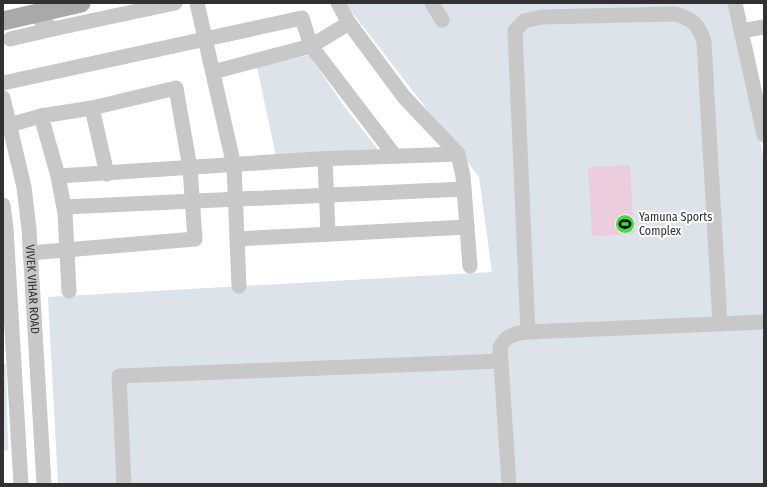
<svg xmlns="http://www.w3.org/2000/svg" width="767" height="487" font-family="'Fira Sans Condensed',sans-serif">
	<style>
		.green { fill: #dde3ea }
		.water { fill: #ebcdde }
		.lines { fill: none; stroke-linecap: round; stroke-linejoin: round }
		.minor { stroke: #c8c8c8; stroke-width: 15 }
		.major { stroke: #a9a9a9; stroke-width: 19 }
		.labels { text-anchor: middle; stroke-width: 4; stroke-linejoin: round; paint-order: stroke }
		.poi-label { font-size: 12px; fill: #313131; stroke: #fff; text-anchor: start }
		.street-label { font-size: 12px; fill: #313131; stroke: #fff }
	</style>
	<rect width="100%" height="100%" fill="#fff"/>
	<!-- green -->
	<g class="green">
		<path d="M 345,3 L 729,3 L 764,159 L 764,484 L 58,484 L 48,297 L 492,272 L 479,177 Z"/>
		<path d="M 309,55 L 344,106 L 379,151 L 276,156 L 257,67 Z"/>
		<path d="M 3,364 L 6,364 L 8,450 L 3,451 Z"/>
	</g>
	<!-- water -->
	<path class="water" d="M 630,165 L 634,234 L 592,236 L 588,167 Z"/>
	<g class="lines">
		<!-- minor -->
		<g class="minor">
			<path d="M 197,3 L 234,166 L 239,286"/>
			<path d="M 338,3 L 349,23 L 404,97 L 458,154 L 463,176 L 470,266"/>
			<path d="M 432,3 L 442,20"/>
			<path d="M 735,3 L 764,135"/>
			<path d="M 33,14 L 53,29 L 175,3"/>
			<path d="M 742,31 L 764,27"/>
			<path d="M 10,39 L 53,29"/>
			<path d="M 213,72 L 311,46 L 349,23"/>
			<path d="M 3,83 L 302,18 L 311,46 L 395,156"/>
			<path id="s1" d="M 3,98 L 24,187 L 29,229 L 44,484"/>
			<path d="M 92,108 L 107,174"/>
			<path d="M 41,116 L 58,176 L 65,213 L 69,291"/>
			<path d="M 9,125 L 41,116 L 92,108 L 176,88 L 190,168 L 195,239 L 30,253"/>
			<path d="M 325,159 L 328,233"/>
			<path d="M 58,176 L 317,159 L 458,154"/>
			<path d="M 3,205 L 6,228 L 21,484"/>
			<path d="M 64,207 L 464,189"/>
			<path d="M 237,239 L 467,227"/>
			<path d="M 528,332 L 515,31 L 524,21 L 542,17 L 675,14 C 693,19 699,25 704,42 L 720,324"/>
			<path d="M 124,484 L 119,376 L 501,361"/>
			<path d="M 509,484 L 500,348 C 505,335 516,333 528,332 L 764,322"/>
		</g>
		<!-- major -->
		<path class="major" d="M 3,21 L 81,3"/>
	</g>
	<!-- icons -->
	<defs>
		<g id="stadium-disc" transform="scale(1)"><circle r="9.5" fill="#41dc3f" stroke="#fff"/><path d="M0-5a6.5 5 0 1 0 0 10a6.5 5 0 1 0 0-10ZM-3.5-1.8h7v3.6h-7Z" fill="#111"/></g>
	</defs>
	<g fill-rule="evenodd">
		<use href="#stadium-disc" x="625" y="224"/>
	</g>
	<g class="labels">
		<!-- poi labels -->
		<g class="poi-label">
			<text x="639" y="221">Yamuna Sports<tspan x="639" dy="14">Complex</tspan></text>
		</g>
		<!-- street labels -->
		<g class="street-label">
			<text dy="4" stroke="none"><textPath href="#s1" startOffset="194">VIVEK VIHAR ROAD</textPath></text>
		</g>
	</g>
	<!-- border -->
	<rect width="767" height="487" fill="none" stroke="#313131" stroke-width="8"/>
</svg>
